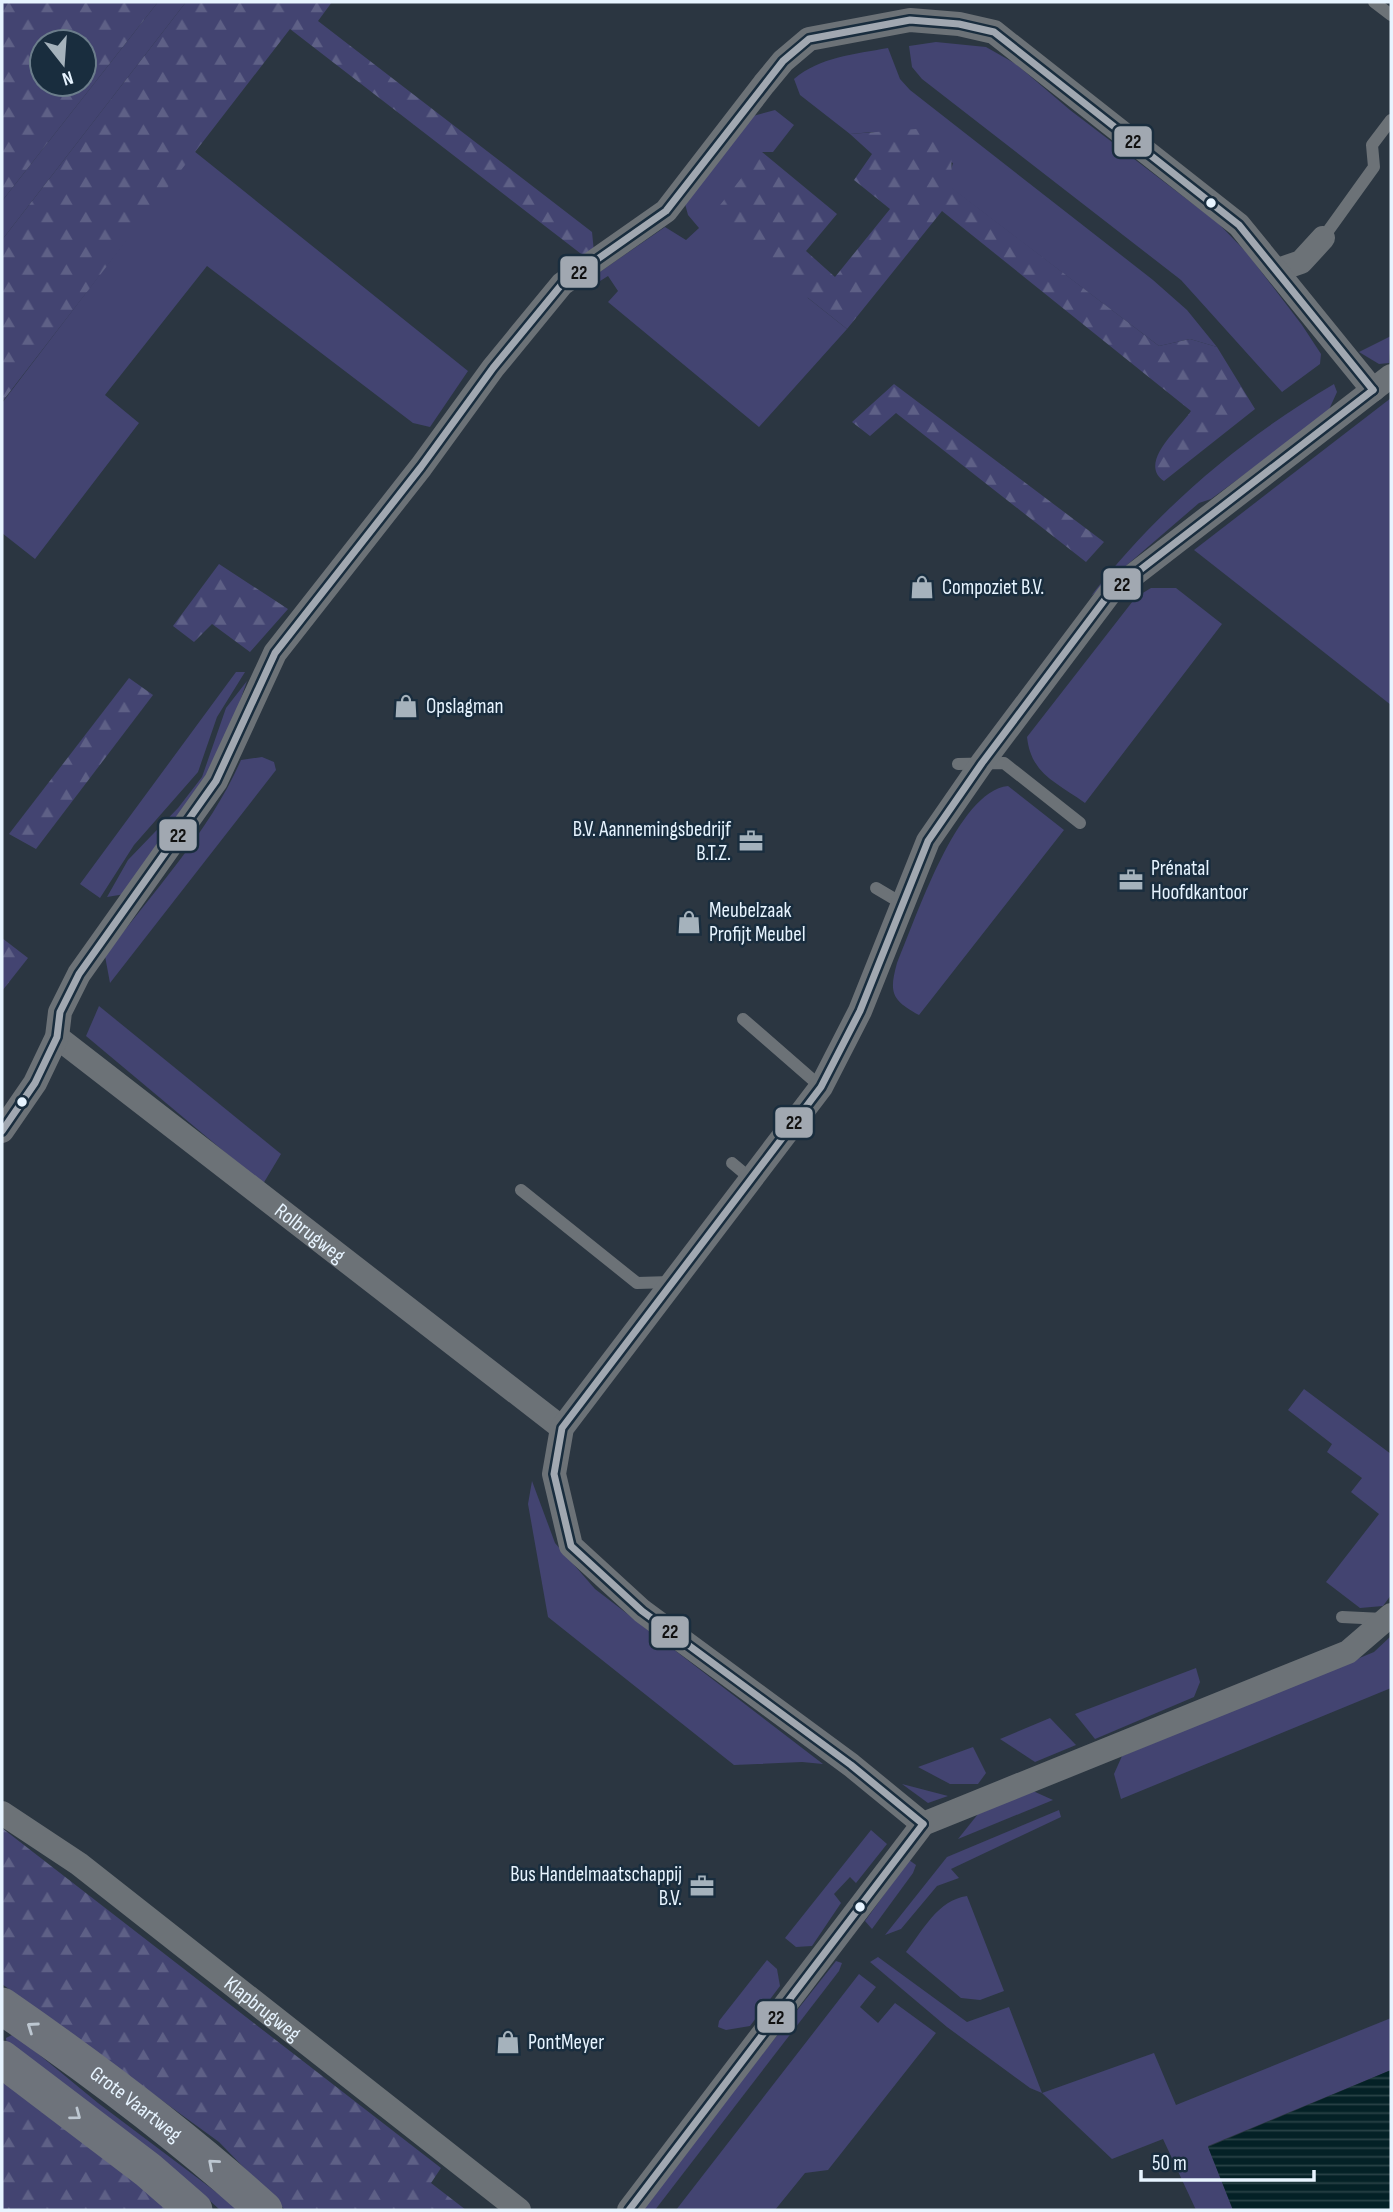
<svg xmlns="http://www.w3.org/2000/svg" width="1393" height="2212" font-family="'Sofia Sans Condensed',sans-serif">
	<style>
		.grass { fill: #434471 }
		.forest { fill: url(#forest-firs); fill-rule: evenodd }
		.water { fill: url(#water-rules) }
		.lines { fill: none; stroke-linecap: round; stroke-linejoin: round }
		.service { stroke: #6c7277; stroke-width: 12 }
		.minor { stroke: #6c7277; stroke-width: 24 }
		.secondary { stroke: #6e737b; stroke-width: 37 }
		.bus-1-casing { stroke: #192d3e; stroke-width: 12 }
		.bus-1 { stroke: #a1a8b1; stroke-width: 7 }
		.oneway { stroke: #bdc7d1 }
		.bus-dot { fill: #e7f4ff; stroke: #192d3e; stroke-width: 2.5 }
		.labels { text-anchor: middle; stroke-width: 5; stroke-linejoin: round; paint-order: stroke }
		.poi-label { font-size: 21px; fill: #e7f4ff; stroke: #192d3e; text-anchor: start }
		.street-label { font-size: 21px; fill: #e7f4ff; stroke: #192d3e }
		.line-badge { stroke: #192d3e; stroke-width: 2.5 }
		.pale-badge-label { font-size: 19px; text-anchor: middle; font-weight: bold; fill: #111 }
	</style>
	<defs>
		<pattern id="forest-firs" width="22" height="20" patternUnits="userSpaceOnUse" patternTransform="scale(1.75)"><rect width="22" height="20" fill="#434471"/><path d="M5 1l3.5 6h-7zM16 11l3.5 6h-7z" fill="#5e6086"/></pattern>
		<pattern id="water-rules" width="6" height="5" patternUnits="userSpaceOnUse" patternTransform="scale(1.75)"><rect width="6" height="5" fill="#042126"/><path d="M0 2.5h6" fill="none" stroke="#294247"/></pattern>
	</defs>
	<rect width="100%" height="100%" fill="#2b3641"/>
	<!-- grass -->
	<g class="grass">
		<path d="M 158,2 L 186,2 L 2,240 L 2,201 Z"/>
		<path d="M 936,42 L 986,47 L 1016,64 L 1070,110 L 1218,223 L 1247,253 L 1302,325 L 1321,354 L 1320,364 L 1282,392 L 1181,280 L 922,79 L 912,67 L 909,46 Z"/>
		<path d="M 888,48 L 900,79 L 910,90 L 1153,280 L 1187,310 L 1217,347 L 1190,339 L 1159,346 L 951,188 L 949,176 L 953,163 L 873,132 L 850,134 L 800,95 L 794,79 C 820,57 855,54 888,48 Z"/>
		<path d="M 775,110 L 794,125 L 773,152 L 762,152 L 808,298 L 847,329 L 759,427 L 608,302 L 618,291 L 608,276 L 589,288 L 591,278 L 665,227 L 686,240 L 699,228 L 688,215 L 685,204 L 753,116 Z"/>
		<path d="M 194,151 L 468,371 L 430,427 L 413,423 L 207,266 L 105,395 L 139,423 L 35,559 L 2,533 L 2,403 Z"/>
		<path d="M 1391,336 L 1389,363 L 1379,364 L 1359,352 Z"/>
		<path d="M 1334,384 L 1337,392 L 1327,414 L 1211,499 L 1199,503 L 1091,596 C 1156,511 1242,438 1334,384 Z"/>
		<path d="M 1391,398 L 1391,705 L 1194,550 Z"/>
		<path d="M 1151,588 L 1176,588 L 1222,624 L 1085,803 C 1056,782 1031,774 1027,737 L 1136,597 Z"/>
		<path d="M 236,672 L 245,672 L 217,717 L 198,772 L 134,845 L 100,898 L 80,884 Z"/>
		<path d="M 247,681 L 218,764 L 125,894 L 107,897 L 128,860 L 178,808 L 202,777 L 226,708 Z"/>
		<path d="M 262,757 L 274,762 L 276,770 L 110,983 L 105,956 C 152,893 210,831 241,760 Z"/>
		<path d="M 1008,786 L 1064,830 L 919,1015 C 891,1000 889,992 897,963 C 916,919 957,791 1008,786 Z"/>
		<path d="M 99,1006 L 281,1154 L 263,1184 L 86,1036 Z"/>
		<path d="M 1304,1389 L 1391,1454 L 1391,1595 L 1383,1606 L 1360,1608 L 1326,1582 L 1379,1514 L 1351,1492 L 1362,1478 L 1327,1452 L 1332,1444 L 1288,1410 Z"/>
		<path d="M 532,1481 L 555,1543 L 595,1589 L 823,1764 L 802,1762 L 734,1765 L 548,1617 L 528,1504 Z"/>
		<path d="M 1391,1636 L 1391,1688 L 1121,1799 L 1114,1774 L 1122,1756 L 1374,1652 Z"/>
		<path d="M 1196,1668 L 1200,1682 L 1194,1697 L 1095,1739 L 1075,1714 Z"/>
		<path d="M 1050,1718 L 1076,1745 L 1035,1762 L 1000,1739 Z"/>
		<path d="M 973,1747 L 986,1773 L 978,1784 L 950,1784 L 918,1767 Z"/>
		<path d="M 902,1784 L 948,1796 L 928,1803 Z"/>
		<path d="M 1033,1791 L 1053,1800 L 958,1839 L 978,1814 Z"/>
		<path d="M 1059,1810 L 1061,1817 L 951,1869 L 959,1878 L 937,1886 L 901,1929 L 885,1935 L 947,1857 Z"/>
		<path d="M 871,1830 L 887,1844 L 856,1883 L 850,1877 L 834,1894 L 841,1903 L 812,1946 L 796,1947 L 785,1938 Z"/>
		<path d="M 909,1860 L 916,1865 L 913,1873 L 872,1929 L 865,1921 Z"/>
		<path d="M 967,1896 L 1004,1991 L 980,2000 L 961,1998 L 906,1952 C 923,1930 938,1900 967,1896 Z"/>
		<path d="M 878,1957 L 967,2022 L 1009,2007 L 1042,2093 L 1154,2053 L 1176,2105 L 1391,2018 L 1391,2070 L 1208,2146 L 1233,2210 L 1196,2210 L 1163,2139 L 1112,2159 L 1042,2093 L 1030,2088 L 947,2027 L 870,1962 Z"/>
		<path d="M 767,1960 L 777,1969 L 780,1986 L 750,2026 L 726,2030 L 718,2027 L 719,2021 Z"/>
		<path d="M 836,1961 L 842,1963 L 839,1971 L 655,2210 L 639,2210 Z"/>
		<path d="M 859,1974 L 876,1987 L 860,2007 L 878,2023 L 895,2003 L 936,2033 L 828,2170 L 805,2173 L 775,2210 L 676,2210 Z"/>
		<path d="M 14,2034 L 98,2103 L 240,2210 L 220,2210 L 196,2188 L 7,2047 L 6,2038 Z"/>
	</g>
	<!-- forest -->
	<g class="forest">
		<path d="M 2,2 L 158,2 L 2,201 ZM 84,42 L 84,84 L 42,84 L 42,42 Z"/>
		<path d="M 186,2 L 332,2 L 318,21 L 592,232 L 594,252 L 589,260 L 290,29 L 2,402 L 2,240 Z"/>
		<path d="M 916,129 L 939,132 L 951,143 L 952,188 L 1159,346 L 1190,339 L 1217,347 L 1255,409 L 1164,481 C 1137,463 1180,428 1191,411 L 942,211 L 847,329 L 709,219 L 762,152 L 837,214 L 806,251 L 835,277 L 890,209 L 854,180 L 872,154 L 850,134 Z"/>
		<path d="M 894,384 L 1104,542 L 1086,562 L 896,413 L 870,436 L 852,422 Z"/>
		<path d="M 219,564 L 288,609 L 250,652 L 212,624 L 194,642 L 173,626 Z"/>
		<path d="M 129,678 L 153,695 L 36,849 L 9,834 Z"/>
		<path d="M 2,938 L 28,958 L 2,991 Z"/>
		<path d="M 2,1828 L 441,2168 L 431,2183 L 466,2210 L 285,2210 L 219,2142 L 2,1984 Z"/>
		<path d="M 2,2083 L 18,2087 L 170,2210 L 2,2210 Z"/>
	</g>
	<!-- water -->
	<path class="water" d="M 1391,2070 L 1391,2210 L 1233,2210 L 1208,2147 Z"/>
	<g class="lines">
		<!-- service -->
		<g class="service">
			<path d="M 1374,2 L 1391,15"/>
			<path d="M 1323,238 L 1374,167 L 1372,145 L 1391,120"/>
			<path d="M 958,764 L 1004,763 L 1080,823"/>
			<path d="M 876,888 L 903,904"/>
			<path d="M 743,1019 L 821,1087"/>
			<path d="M 732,1163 L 751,1179"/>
			<path d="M 521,1190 L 637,1283 L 671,1282"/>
			<path d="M 1342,1617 L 1383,1619"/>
		</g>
		<!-- minor -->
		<g class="minor">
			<path d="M 1278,270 L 1301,262 L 1323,238"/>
			<path id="s1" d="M 57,1037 L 562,1428"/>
			<path d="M 2,1131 L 35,1083 L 57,1037 L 60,1012 L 79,974 L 216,781 L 275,653 L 421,467 L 493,368 L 562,284 L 666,211 L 764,84 L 783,61 L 809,39 L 910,20 L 959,24 L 994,32 L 1239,225 L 1373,390"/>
			<path id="s2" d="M 2,1813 L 79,1864 L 519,2210"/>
			<path d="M 923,1824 L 851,1765 L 642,1611 L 571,1546 L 554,1474 L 562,1428 L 821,1087 L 860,1011 L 928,841 L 982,763 L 1109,594 L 1391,376"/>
			<path d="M 629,2210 L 923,1824 L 1348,1652 L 1391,1615"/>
		</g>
		<!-- secondary -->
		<g class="secondary">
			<path id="s3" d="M 2,2006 C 93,2069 182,2135 264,2210"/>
			<path d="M 2,2059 L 148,2170 L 194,2210"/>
		</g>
		<!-- bus-1 casing -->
		<g class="bus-1-casing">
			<g id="bus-1">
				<path d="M 2,1131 L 35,1083 L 57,1037 L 60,1012 L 79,974 L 216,781 L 275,653 L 421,467 L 493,368 L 562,284 L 666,211 L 783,61 L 809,39 L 910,20 L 959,24 L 994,32 L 1239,225 L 1373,390"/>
				<path d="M 923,1824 L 851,1765 L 642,1611 L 571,1546 L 554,1474 L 562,1428 L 821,1087 L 860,1011 L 928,841 L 982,763 L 1109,594 L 1373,390"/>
				<path d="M 629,2210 L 923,1824"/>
			</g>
		</g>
		<!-- bus-1 -->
		<use href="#bus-1" class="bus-1"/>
	</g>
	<!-- one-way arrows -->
	<defs><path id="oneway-chevron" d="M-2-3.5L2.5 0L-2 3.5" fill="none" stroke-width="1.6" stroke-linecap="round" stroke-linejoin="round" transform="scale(1.75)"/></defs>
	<g class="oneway">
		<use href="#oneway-chevron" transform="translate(32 2027) rotate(-145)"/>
		<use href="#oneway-chevron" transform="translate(76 2115) rotate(37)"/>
		<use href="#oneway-chevron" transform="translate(213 2164) rotate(-139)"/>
	</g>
	<!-- icons -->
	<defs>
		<g id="shop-bare" transform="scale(1.89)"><path d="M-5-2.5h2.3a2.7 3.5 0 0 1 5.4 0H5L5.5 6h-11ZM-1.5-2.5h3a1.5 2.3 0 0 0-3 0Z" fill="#a5b2bc" stroke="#192d3e" stroke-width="2.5" paint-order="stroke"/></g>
		<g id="office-bare" transform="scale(1.89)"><path d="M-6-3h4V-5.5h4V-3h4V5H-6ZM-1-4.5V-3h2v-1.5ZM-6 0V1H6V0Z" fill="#a5b2bc" stroke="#192d3e" stroke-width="2.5" paint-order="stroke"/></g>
	</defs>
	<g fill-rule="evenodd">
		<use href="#shop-bare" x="922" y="587"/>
		<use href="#shop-bare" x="406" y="706"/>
		<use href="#office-bare" x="751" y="841"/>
		<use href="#office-bare" x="1131" y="880"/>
		<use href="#shop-bare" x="689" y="922"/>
		<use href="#office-bare" x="702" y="1886"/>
		<use href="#shop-bare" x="508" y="2042"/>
	</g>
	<!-- markers -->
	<g class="bus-dot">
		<circle cx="1211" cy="203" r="6"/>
		<circle cx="22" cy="1102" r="6"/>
		<circle cx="860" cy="1907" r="6"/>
	</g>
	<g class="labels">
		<!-- poi labels -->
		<g class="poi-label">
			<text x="942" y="594">Compoziet B.V.</text>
			<text x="426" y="713">Opslagman</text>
			<text x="731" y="836" text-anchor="end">B.V. Aannemingsbedrijf<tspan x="731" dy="24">B.T.Z.</tspan></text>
			<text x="1151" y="875">Prénatal<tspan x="1151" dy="24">Hoofdkantoor</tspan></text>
			<text x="709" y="917">Meubelzaak<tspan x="709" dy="24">Profijt Meubel</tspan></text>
			<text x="682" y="1881" text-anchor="end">Bus Handelmaatschappij<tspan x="682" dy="24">B.V.</tspan></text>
			<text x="528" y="2049">PontMeyer</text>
		</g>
		<!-- street labels -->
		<g class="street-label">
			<text dy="7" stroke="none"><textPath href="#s1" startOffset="320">Rolbrugweg</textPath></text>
			<text dy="7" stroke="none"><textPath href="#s2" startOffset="326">Klapbrugweg</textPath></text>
			<text dy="7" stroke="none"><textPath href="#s3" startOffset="166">Grote Vaartweg</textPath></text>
		</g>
	</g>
	<g class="line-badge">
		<rect x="1113" y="125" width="40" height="33" rx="7" fill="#a1a8b1"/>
		<rect x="559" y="255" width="40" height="34" rx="7" fill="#a1a8b1"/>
		<rect x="1102" y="567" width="40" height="34" rx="7" fill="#a1a8b1"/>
		<rect x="158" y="818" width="40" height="34" rx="7" fill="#a1a8b1"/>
		<rect x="774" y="1106" width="40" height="33" rx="7" fill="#a1a8b1"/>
		<rect x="650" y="1615" width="40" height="34" rx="7" fill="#a1a8b1"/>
		<rect x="756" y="2000" width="40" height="34" rx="7" fill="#a1a8b1"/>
	</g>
	<g class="pale-badge-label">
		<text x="1133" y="148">22</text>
		<text x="579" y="279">22</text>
		<text x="1122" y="591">22</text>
		<text x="178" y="842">22</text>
		<text x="794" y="1129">22</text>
		<text x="670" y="1638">22</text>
		<text x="776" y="2024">22</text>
	</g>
	<!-- border -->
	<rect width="1393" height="2212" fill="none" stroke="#e7f4ff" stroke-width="7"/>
	<!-- north arrow -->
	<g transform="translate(63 63) rotate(163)"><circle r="33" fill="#192d3e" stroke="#6b7d8b" stroke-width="2"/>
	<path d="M0-5L12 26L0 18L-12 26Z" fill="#a5b2bc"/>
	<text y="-10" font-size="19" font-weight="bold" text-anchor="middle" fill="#e7f4ff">N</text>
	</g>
	<!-- scale -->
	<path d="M1141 2170v10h173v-10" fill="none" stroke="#e7f4ff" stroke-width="3.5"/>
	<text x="1152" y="2170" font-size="21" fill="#e7f4ff" stroke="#192d3e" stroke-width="5" paint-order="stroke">50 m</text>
</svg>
